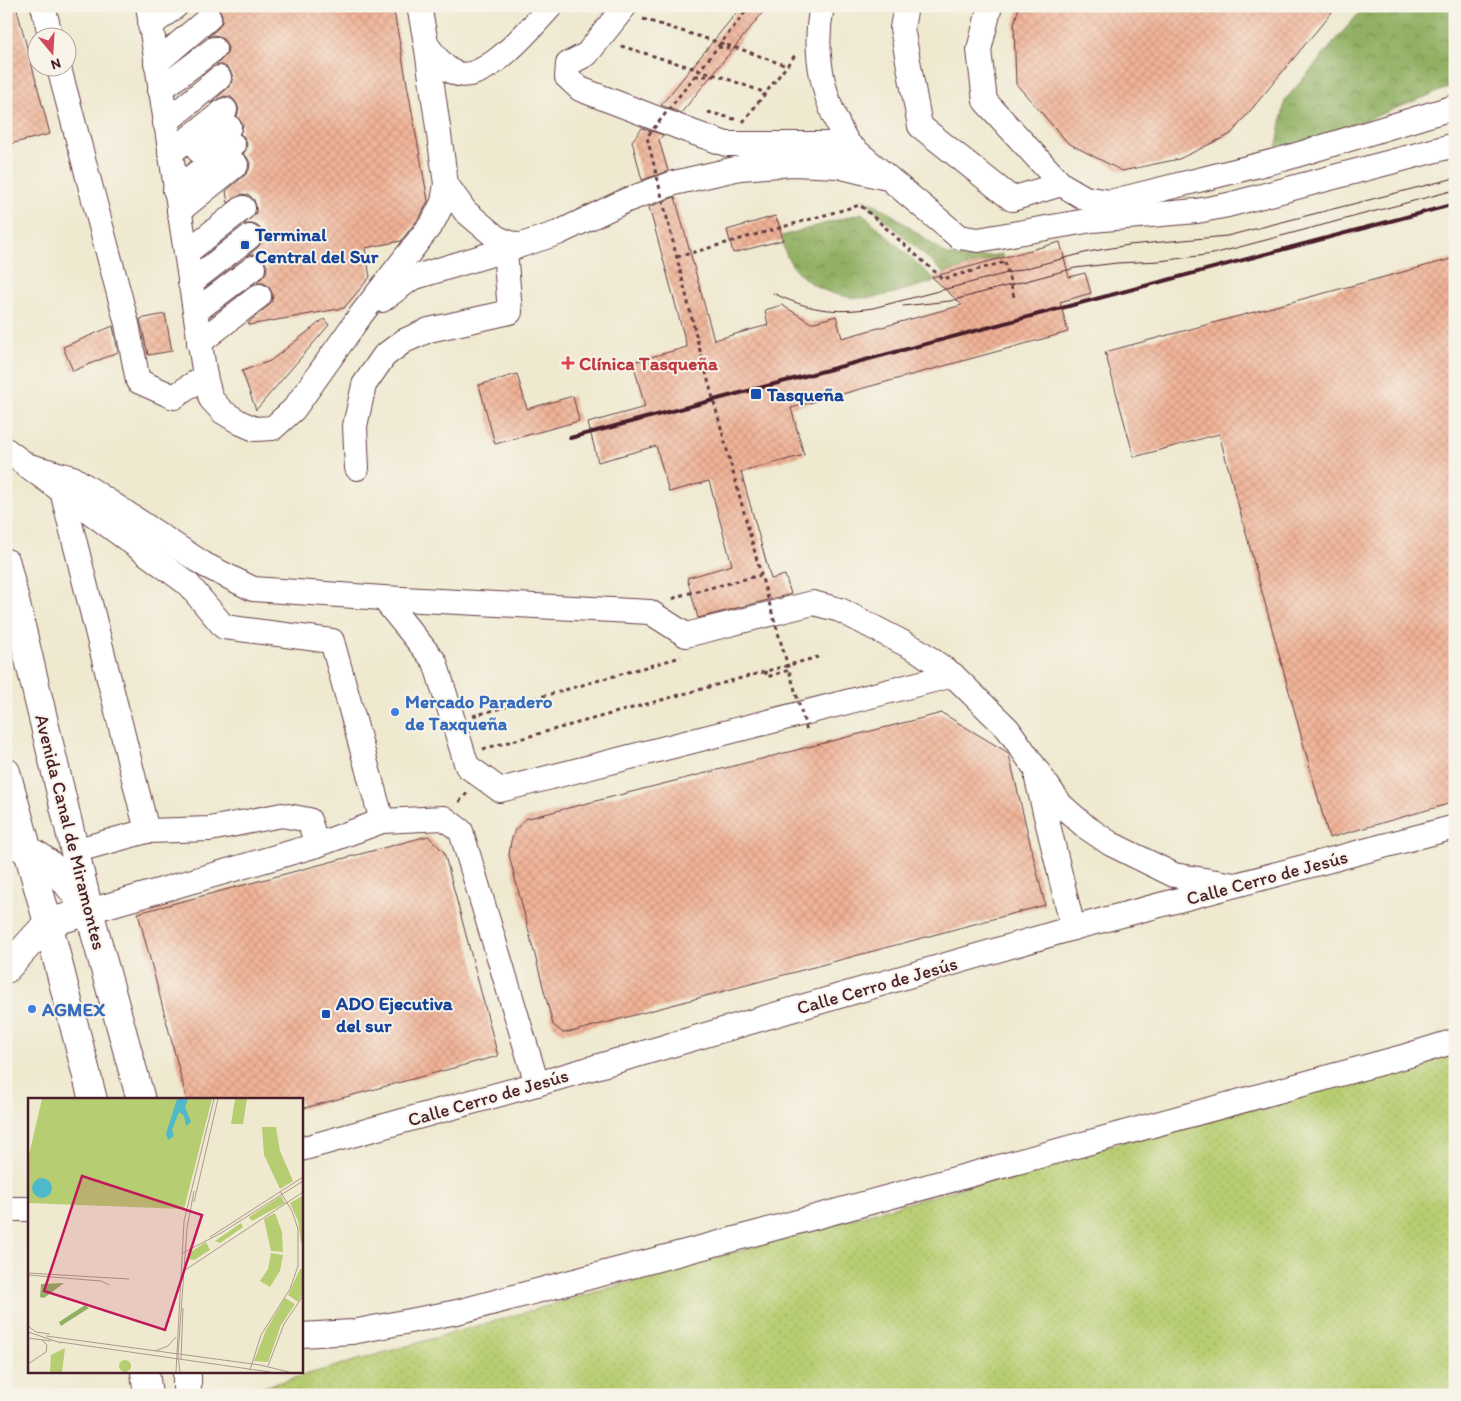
<svg xmlns="http://www.w3.org/2000/svg" width="1461" height="1401" font-family="Itim,sans-serif">
	<style>
		.grass { fill: url(#grass-dots); stroke: #80764e }
		.forest { fill: url(#forest-crowns); stroke: #6e6847 }
		.building { fill: url(#building-cross-hatch) }
		.lines { fill: none; stroke-linecap: round; stroke-linejoin: round }
		.minor-casing { stroke: #633d44; stroke-width: 26 }
		.major-casing { stroke: #633d44; stroke-width: 30 }
		.path { stroke: #633d44; stroke-width: 3; stroke-dasharray: 4 4; stroke-linecap: butt }
		.minor { stroke: #fff; stroke-width: 24 }
		.major { stroke: #fff; stroke-width: 28 }
		.tram { stroke: #4a1f2b; stroke-width: 1 }
		.rail { stroke: #4a1f2b; stroke-width: 4 }
		.path-bridge { stroke: #633d44; stroke-width: 3; stroke-dasharray: 4 4; stroke-linecap: butt }
		.transit-dot { fill: #1a4fb4; stroke: #f7f3e8; stroke-width: 2 }
		.health-dot { fill: #e0444e; stroke: #f7f3e8; stroke-width: 2 }
		.shop-dot { fill: #3f7fe0; stroke: #f7f3e8; stroke-width: 2 }
		.labels { text-anchor: middle; stroke-width: 4; stroke-linejoin: round; paint-order: stroke }
		.transit-label { font-size: 19px; font-weight: bold; fill: #164399; stroke: #f7f3e8; text-anchor: start }
		.health-label { font-size: 19px; font-weight: bold; fill: #be3a42; stroke: #f7f3e8; text-anchor: start }
		.shop-label { font-size: 19px; font-weight: bold; fill: #366cbe; stroke: #f7f3e8; text-anchor: start }
		.street-label { font-size: 19px; fill: #4a1f2b; stroke: #f7f3e8 }
		.inset-road { fill: none; stroke: #ad988e; stroke-width: 1 }
		.view { fill: #c2185b; fill-opacity: 0.15; stroke: #c2185b; stroke-width: 2.5 }
		.inset-edge { fill: none; stroke: #4a1f2b; stroke-width: 2.5 }
	</style>
	<defs>
		<pattern id="grass-dots" width="8" height="8" patternUnits="userSpaceOnUse" patternTransform="scale(1.25)"><rect width="8" height="8" fill="#b7cd71"/><path d="M2 2h.1M6 6h.1" fill="none" stroke="#9fb062" stroke-width="1.8" stroke-linecap="round"/></pattern>
		<pattern id="forest-crowns" width="20" height="18" patternUnits="userSpaceOnUse" patternTransform="scale(1.25)"><rect width="20" height="18" fill="#91b063"/><path d="M2 6a3 3 0 1 1 6 0M12 15a3 3 0 1 1 6 0" fill="none" stroke="#788f52"/></pattern>
		<pattern id="building-cross-hatch" width="8" height="8" patternUnits="userSpaceOnUse" patternTransform="scale(1.25)"><rect width="8" height="8" fill="#f0b296"/><path d="M0 0l8 8M0 8l8-8" fill="none" stroke="#cf9981"/></pattern>
	</defs>
	<rect width="100%" height="100%" fill="#f7f3e8"/>
	<filter id="ink" filterUnits="userSpaceOnUse"><feTurbulence type="fractalNoise" baseFrequency=".02" numOctaves="2"/><feDisplacementMap in="SourceGraphic" scale="10" xChannelSelector="R" yChannelSelector="G"/><feConvolveMatrix kernelMatrix="1 2 1 2 8 2 1 2 1" color-interpolation-filters="sRGB"/></filter>
	<filter id="wash" filterUnits="userSpaceOnUse"><feTurbulence type="fractalNoise" baseFrequency=".0096" numOctaves="4" result="noise"/><feDisplacementMap in="SourceGraphic" scale="20" xChannelSelector="R" yChannelSelector="G"/><feGaussianBlur stdDeviation="1.12" result="paint"/><feColorMatrix in="noise" values="0 0 0 0 0 0 0 0 0 0 0 0 0 0 0 0 0 1.4 0 .05"/><feComposite in="paint" operator="in"/></filter>
	<g filter="url(#wash)">
		<rect width="100%" height="100%" fill="#efe9d0"/>
		<!-- grass -->
		<path class="grass" d="M 1455,1047 L 1455,1395 L 235,1395 Z"/>
		<!-- forest -->
		<g class="forest">
			<path d="M 1365,6 L 1455,6 L 1455,85 L 1275,156 L 1285,100 Z"/>
			<path d="M 861,198 L 877,205 L 890,213 L 947,255 L 967,259 L 1002,254 L 1002,257 L 944,273 Z"/>
			<path d="M 862,213 L 936,281 C 917,286 897,293 877,297 C 842,302 801,288 786,254 C 783,248 783,242 782,236 Z"/>
		</g>
		<g id="blocks">
			<!-- building -->
			<g class="building">
				<path d="M 6,6 L 16,6 L 50,134 L 6,145 Z"/>
				<path d="M 215,6 L 393,6 L 428,201 L 421,215 L 401,241 L 365,248 L 370,277 L 344,308 L 249,325 L 249,322 L 268,306 L 272,301 L 273,295 L 269,287 L 264,283 L 257,283 L 266,273 L 267,266 L 264,260 L 258,255 L 252,254 L 247,256 L 257,248 L 262,242 L 262,235 L 260,228 L 254,224 L 244,224 L 256,213 L 256,206 L 254,200 L 249,195 L 242,194 L 228,203 L 226,191 L 245,175 L 249,170 L 250,163 L 247,157 L 243,154 L 246,150 L 247,144 L 244,137 L 240,134 L 243,125 L 237,116 L 239,109 L 236,102 L 231,97 L 224,96 L 210,104 L 228,88 L 232,82 L 233,76 L 229,69 L 223,65 L 216,65 L 227,54 L 228,48 L 225,41 L 219,36 L 213,35 L 208,37 L 218,28 L 222,22 L 222,15 L 220,10 Z"/>
				<path d="M 742,6 L 768,6 L 681,113 L 661,105 Z"/>
				<path d="M 1019,6 L 1337,6 L 1231,134 L 1179,159 L 1122,171 L 1068,143 L 1016,84 L 1014,25 Z"/>
				<path d="M 642,128 L 663,135 L 659,140 L 668,171 L 642,180 L 632,141 Z"/>
				<path d="M 675,197 L 714,340 L 768,325 L 765,310 L 782,305 L 811,323 L 836,316 L 842,338 L 962,305 L 932,277 L 1060,242 L 1069,277 L 1085,273 L 1091,293 L 1060,302 L 1068,332 L 791,408 L 804,455 L 741,472 L 771,579 L 785,575 L 791,594 L 698,618 L 687,578 L 732,565 L 709,481 L 669,492 L 656,446 L 598,462 L 588,423 L 645,407 L 633,362 L 687,347 L 649,207 Z"/>
				<path d="M 775,216 L 777,221 L 778,221 L 783,240 L 733,253 L 727,230 Z"/>
				<path d="M 1455,258 L 1455,802 L 1329,838 L 1219,434 L 1134,457 L 1105,352 Z"/>
				<path d="M 165,314 L 172,351 L 148,355 L 140,319 Z"/>
				<path d="M 324,319 L 329,325 L 256,410 L 242,371 L 270,361 Z"/>
				<path d="M 113,326 L 118,352 L 73,371 L 63,347 Z"/>
				<path d="M 517,374 L 527,409 L 573,396 L 579,421 L 495,444 L 479,385 Z"/>
				<path d="M 942,713 L 1007,752 L 1009,755 L 1045,905 L 575,1031 L 563,1033 L 553,1025 L 509,855 L 511,841 L 515,830 L 525,819 Z"/>
				<path d="M 428,836 L 444,852 L 498,1056 L 301,1109 L 301,1100 L 187,1100 L 138,913 Z"/>
			</g>
		</g>
	</g>
	<g filter="url(#ink)">
		<use href="#blocks" fill-opacity="0" stroke="#633d44" stroke-width="1"/>
		<g class="lines">
			<!-- minor casing -->
			<g class="minor-casing">
				<g id="minor">
					<path d="M 43,6 L 51,38"/>
					<path d="M 148,6 L 205,376 L 211,399 L 223,412 L 241,423 L 255,429 L 273,428 L 294,409 L 360,316 L 433,222 L 443,202 L 446,184 L 426,43 L 419,6"/>
					<path d="M 625,6 L 587,54 L 568,64 L 567,77 L 580,89 L 692,132 L 726,144 L 848,144"/>
					<path d="M 822,6 C 812,54 824,102 848,144 L 959,237 L 978,240 L 1092,220 L 1197,211 L 1228,205 L 1455,145"/>
					<path d="M 906,6 L 902,28 L 920,126 L 1012,199 L 1061,184"/>
					<path d="M 990,6 L 979,50 L 985,101 L 1061,184 L 1085,198 L 1110,202 L 1283,159 L 1455,107"/>
					<path d="M 150,26 L 176,6"/>
					<path d="M 426,44 C 434,54 441,66 453,72 C 483,88 532,26 551,6"/>
					<path d="M 156,63 L 209,18"/>
					<path d="M 59,68 L 127,324 L 138,381 L 174,397 L 205,376"/>
					<path d="M 160,90 L 214,49"/>
					<path d="M 165,123 L 219,78"/>
					<path d="M 199,151 L 229,127"/>
					<path d="M 170,153 L 225,110"/>
					<path d="M 446,184 L 465,211 L 497,238 L 518,246 L 558,233 L 627,200 L 674,183 L 740,168 L 793,164 L 838,166 L 883,177"/>
					<path d="M 175,190 L 233,145"/>
					<path d="M 179,211 L 236,165"/>
					<path d="M 186,253 L 243,208"/>
					<path d="M 190,283 L 249,237"/>
					<path d="M 382,300 L 412,278 L 518,246"/>
					<path d="M 196,311 L 253,268"/>
					<path d="M 199,343 L 259,296"/>
					<path d="M 6,450 L 188,584 L 224,627 L 332,641 L 382,821"/>
					<path d="M 26,465 L 73,478 L 205,565 L 253,589 L 383,598 L 650,612 L 686,635 L 813,603 L 840,610 L 919,651 L 953,675 L 1008,729 L 1061,805 L 1086,827 L 1111,844 L 1174,875 L 1235,885"/>
					<path d="M 357,468 L 355,426 L 364,385 L 384,356 L 404,341 L 429,330 L 510,312 L 505,250"/>
					<path d="M 62,491 L 147,831"/>
					<path d="M 383,598 L 435,662 L 467,766 L 500,790 L 953,675"/>
					<path d="M 1037,779 L 1073,928"/>
					<path d="M 74,851 L 147,831 L 210,829 L 282,815 L 309,820 L 317,845"/>
					<path d="M 89,911 L 317,845 L 382,821 L 444,818 L 461,831 L 537,1084"/>
					<path d="M 301,1149 L 537,1084 L 1073,928 L 1455,827"/>
					<path d="M 6,1209 L 29,1209"/>
					<path d="M 301,1335 L 352,1332 L 457,1312 L 757,1233 L 1406,1056 L 1455,1041"/>
				</g>
			</g>
			<!-- major casing -->
			<g class="major-casing">
				<g id="major">
					<path d="M 6,563 L 89,911 L 141,1100"/>
					<path d="M 6,772 L 48,923 L 93,1100"/>
					<path d="M 22,848 C 49,857 67,882 83,904"/>
					<path d="M 6,969 L 48,923 L 89,911"/>
					<path d="M 145,1372 L 148,1395"/>
					<path d="M 187,1372 L 187,1395"/>
				</g>
			</g>
			<!-- path -->
			<g class="path">
				<path d="M 643,19 L 746,51 L 787,66"/>
				<path d="M 621,46 L 719,76 L 766,93"/>
				<path d="M 718,47 L 735,49"/>
				<path d="M 695,76 L 714,76"/>
				<path d="M 708,112 L 738,120"/>
				<path d="M 743,122 L 796,54"/>
				<path d="M 677,257 L 860,205 L 943,279 L 1005,262"/>
				<path d="M 673,599 L 678,596 L 761,575"/>
				<path d="M 765,671 L 767,677 L 789,670"/>
				<path d="M 473,716 L 681,657"/>
				<path d="M 483,749 L 818,657"/>
				<path d="M 459,802 L 468,792"/>
			</g>
			<!-- minor -->
			<use href="#minor" class="minor"/>
			<!-- major -->
			<use href="#major" class="major"/>
			<!-- tram -->
			<g class="tram">
				<path d="M 773,293 C 808,310 834,314 873,308 L 1088,252 L 1129,245 L 1227,236 L 1455,178"/>
				<path d="M 903,306 L 950,301 L 1075,268 L 1117,263 L 1160,261 L 1213,254 L 1455,190"/>
			</g>
			<!-- rail -->
			<path class="rail" d="M 570,438 L 1455,204"/>
			<!-- path-bridge -->
			<g class="path-bridge">
				<path d="M 750,6 L 647,137 L 699,347 L 761,575 L 807,731"/>
				<path d="M 1005,262 L 1014,297"/>
			</g>
		</g>
	</g>
	<!-- markers -->
	<g class="transit-dot">
		<rect x="240" y="240" width="10" height="10" rx="2.5"/>
		<rect x="750" y="388" width="12" height="12" rx="2.5"/>
		<rect x="321" y="1009" width="10" height="10" rx="2.5"/>
	</g>
	<path class="health-dot" d="M565.5 355.5h5v5h5v5h-5v5h-5v-5h-5v-5h5z"/>
	<g class="shop-dot">
		<circle cx="395" cy="712" r="5"/>
		<circle cx="32" cy="1009" r="5"/>
	</g>
	<g class="labels">
		<!-- transit labels -->
		<g class="transit-label">
			<text x="255" y="241">Terminal<tspan x="255" dy="22">Central del Sur</tspan></text>
			<text x="767" y="401">Tasqueña</text>
			<text x="336" y="1010">ADO Ejecutiva<tspan x="336" dy="22">del sur</tspan></text>
		</g>
		<!-- health labels -->
		<g class="health-label">
			<text x="579" y="370">Clínica Tasqueña</text>
		</g>
		<!-- shop labels -->
		<g class="shop-label">
			<text x="405" y="708">Mercado Paradero<tspan x="405" dy="22">de Taxqueña</tspan></text>
			<text x="42" y="1016">AGMEX</text>
		</g>
		<!-- street labels -->
		<g class="street-label">
			<text transform="translate(71 832) rotate(76)" y="7">Avenida Canal de Miramontes</text>
			<text transform="translate(1267 877) rotate(-15)" y="7">Calle Cerro de Jesús</text>
			<text transform="translate(877 985) rotate(-16)" y="7">Calle Cerro de Jesús</text>
			<text transform="translate(488 1097) rotate(-16)" y="7">Calle Cerro de Jesús</text>
		</g>
	</g>
	<!-- overview -->
	<g transform="translate(28 1098)">
		<rect width="275" height="275" fill="#efe9d0"/>
		<path d="M 14,1 L 184,1 L 156,111 L 0,105 L 0,61 Z" fill="#b7cd71"/>
		<path d="M 36,185 L 16,200 L 12,199 L 13,186 ZM 57,207 L 61,210 L 33,228 L 31,224 Z" fill="#91b063"/>
		<path d="M 207,1 L 219,1 L 215,26 L 203,26 ZM 234,29 L 248,29 L 252,53 L 265,83 L 252,91 L 236,57 ZM 253,98 L 257,105 L 224,123 L 221,119 ZM 274,98 L 275,145 L 273,145 L 270,123 L 262,105 ZM 247,115 L 254,134 L 255,154 L 243,153 L 236,121 ZM 213,125 L 215,129 L 192,145 L 187,143 ZM 178,144 L 182,152 L 166,162 L 160,161 L 161,155 ZM 243,155 L 255,157 L 252,173 L 242,189 L 232,183 L 240,171 ZM 272,171 L 275,171 L 275,196 L 270,204 L 260,197 ZM 257,200 L 267,206 L 253,227 L 240,264 L 226,263 L 238,232 ZM 37,250 L 34,274 L 22,274 L 23,257 ZM91 268a6 6 0 1 1 12 0a6 6 0 1 1-12 0Z" fill="#b7cd71"/>
		<path d="M 149,1 L 160,1 L 157,9 L 163,24 L 158,28 L 156,18 L 151,14 L 144,32 L 146,38 L 140,42 L 138,36 ZM4 90a10 10 0 1 1 20 0a10 10 0 1 1-20 0Z" fill="#4fb9cc"/>
		<path class="inset-road" d="M 166,104 L 190,1M 182,139 L 275,79M 155,155 L 193,135 L 275,83M 157,172 L 275,94M 0,175 L 101,181M 0,177 L 73,183 L 81,187M 0,228 L 8,234 L 22,236M 0,234 L 33,245M 18,238 L 232,267 L 261,274M 0,240 L 23,243M 32,244 L 242,274M 127,253 L 140,248 L 148,239M 153,261 L 155,210M 0,266 L 18,254 L 19,247 L 14,242M 240,268 L 256,226 L 275,198M 222,272 L 233,237 L 262,191 L 270,168 L 270,131 L 264,113 L 252,93M 148,274 L 156,123 L 186,1M 152,274 L 150,257 L 159,130 L 166,93"/>
		<path class="view" d="M 54,78 L 174,117 L 137,232 L 16,193 Z"/>
		<rect width="275" height="275" class="inset-edge"/>
	</g>
	<!-- margin -->
	<rect width="1461" height="1401" fill="none" stroke="#f7f3e8" stroke-width="25"/>
	<!-- north arrow -->
	<g transform="translate(52 52) rotate(162)"><circle r="24" fill="#f7f3e8" stroke="#b29e9c"/>
	<path d="M0-4L9 19L0 12L-9 19Z" fill="#d1495b"/>
	<text y="-8" font-size="14" font-weight="bold" text-anchor="middle" fill="#4a1f2b">N</text>
	</g>
</svg>
